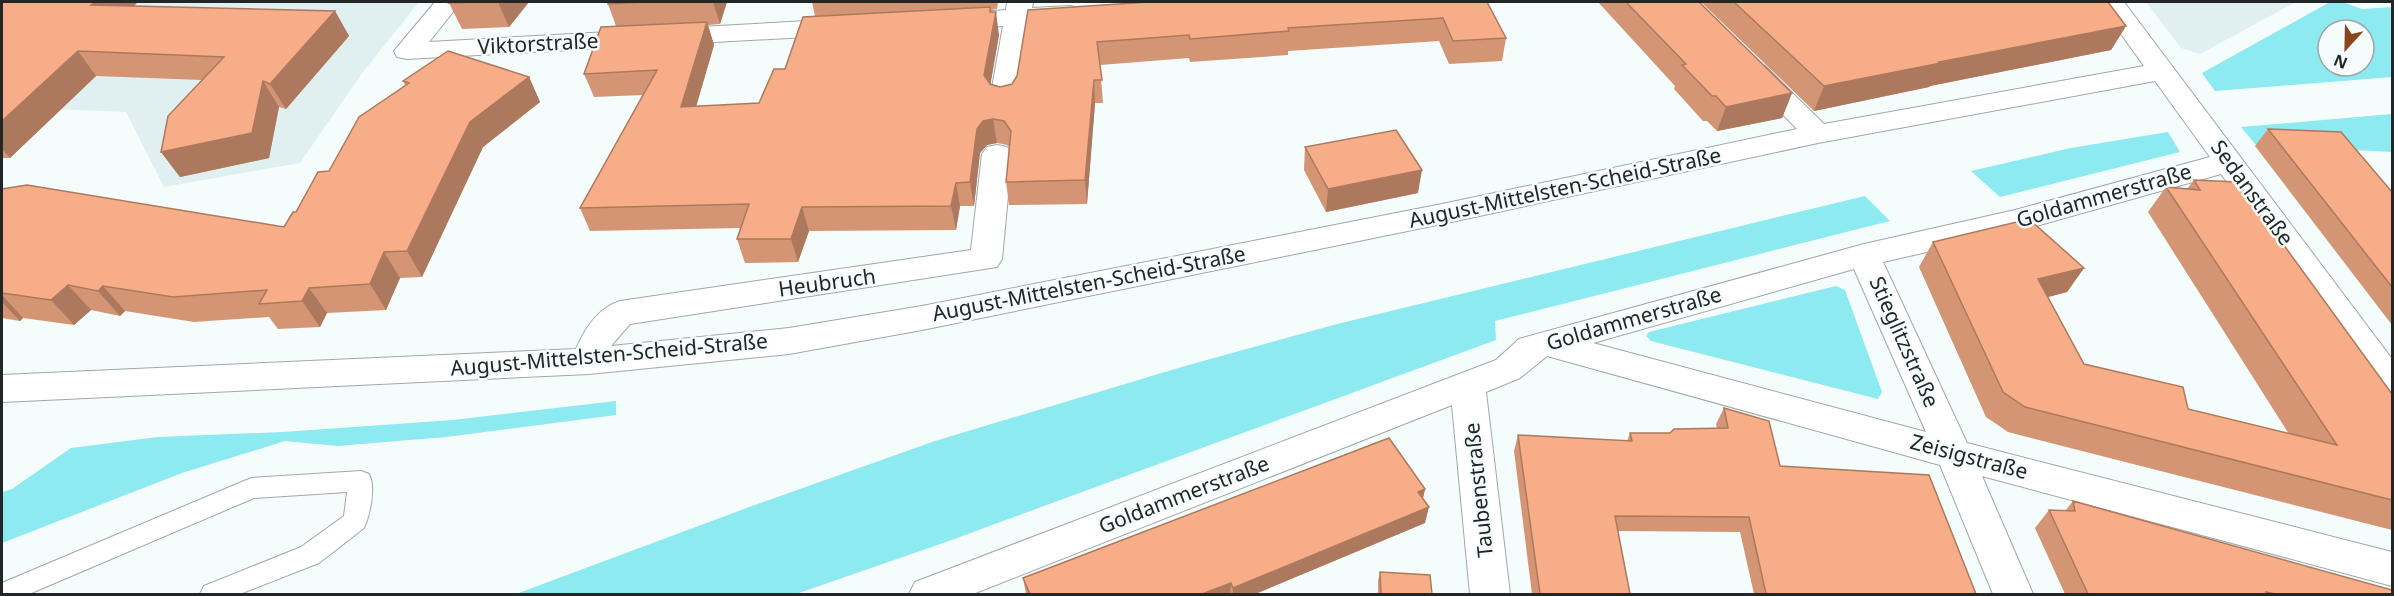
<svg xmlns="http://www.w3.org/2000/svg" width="2394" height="596" font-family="'Noto Sans',sans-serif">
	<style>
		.built { fill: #e0f0f1 }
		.green { fill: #8ceaf0; fill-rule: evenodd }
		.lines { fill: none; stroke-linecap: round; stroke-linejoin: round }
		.service-casing { stroke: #a0a7a7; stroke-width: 2 }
		.minor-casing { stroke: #a0a7a7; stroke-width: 2 }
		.service { fill: #fff; fill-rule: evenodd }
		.minor { fill: #fff; fill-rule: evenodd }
		.wall { fill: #d49574 }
		.shaded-wall { fill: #ad795e }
		.building { fill: #f7ad87; stroke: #ad795e; stroke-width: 1.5 }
		.labels { text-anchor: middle; stroke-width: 5; stroke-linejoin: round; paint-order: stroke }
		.street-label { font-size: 21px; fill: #232626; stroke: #f5fcfc }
	</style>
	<rect width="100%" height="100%" fill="#f5fcfc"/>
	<!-- built -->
	<g class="built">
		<path d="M 2,2 L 419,2 L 363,72 L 300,163 L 164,187 L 126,112 L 2,107 Z"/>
		<path d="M 2146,2 L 2296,2 L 2200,54 L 2181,48 Z"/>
	</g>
	<!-- green -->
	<g class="green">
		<path d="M 2330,2 L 2342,2 L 2362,9 L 2392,7 L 2392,77 L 2215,91 L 2202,73 ZM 2328,30 L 2364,30 L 2364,66 L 2328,66 Z"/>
		<path d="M 2392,114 L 2392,152 L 2256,145 L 2241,127 Z"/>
		<path d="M 2168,132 L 2180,152 L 2000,197 L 1971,171 L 2071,148 Z"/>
		<path d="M 1865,196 L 1890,221 L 1495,321 L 1496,340 L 946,542 L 796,594 L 516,594 L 752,506 L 935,441 L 1185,366 L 1337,324 Z"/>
		<path d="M 1836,286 L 1845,290 L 1882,392 L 1878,399 L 1651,341 L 1646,336 L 1649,332 Z"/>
		<path d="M 616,401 L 616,415 L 446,437 L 338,446 L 285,441 L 182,473 L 2,543 L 2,492 L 12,489 L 71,448 L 158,437 L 283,432 L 453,420 Z"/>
	</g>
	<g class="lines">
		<!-- service casing -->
		<g class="service-casing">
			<path id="service" d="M 361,471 L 369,474 C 376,487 370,515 364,528 L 319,563 L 240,594 L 200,594 L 204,586 L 301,547 L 344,516 L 347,492 L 254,498 L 29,594 L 2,594 L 2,583 L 244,481 L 252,478 Z"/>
		</g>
		<!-- minor casing -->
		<g class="minor-casing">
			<g id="minor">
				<path d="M 435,2 L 461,2 L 429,42 L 843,19 L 852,21 L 856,27 L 852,33 L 843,35 L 407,59 L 397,57 L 394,51 Z"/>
				<path d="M 1007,2 L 1033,2 L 1032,8 L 1070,6 L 1079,8 L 1083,14 L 1079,20 L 1029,24 L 1018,99 L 1014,105 L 1004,108 L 994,105 L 990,99 L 1003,26 L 951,29 L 942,27 L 938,21 L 942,15 L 1006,10 Z"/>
				<path d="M 2098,2 L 2124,2 L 2392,359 L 2392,397 L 2380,393 L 2221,174 L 2015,232 L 1883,262 L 1967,443 L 2392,552 L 2392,586 L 1982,476 L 2033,594 L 1993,594 L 1940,465 L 1547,356 L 1520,378 L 1486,392 L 1510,594 L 1470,594 L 1452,405 L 973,594 L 909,594 L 915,582 L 1496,360 L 1519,339 L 1864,244 L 2015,210 L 2210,157 L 2155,81 L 1818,143 L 1442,224 L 922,330 L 789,354 L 589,374 L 2,402 L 2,375 L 576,349 C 585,328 598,308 620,301 L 971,250 L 982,154 L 987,147 L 997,145 L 1007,147 L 1012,154 L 1002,259 L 997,267 L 630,324 L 611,346 L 789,328 L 922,306 L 1442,204 L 1797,129 L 1741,72 L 1745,66 L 1755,64 L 1765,66 L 1824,124 L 2144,66 ZM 1854,269 L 1926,432 L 1593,343 Z"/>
			</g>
		</g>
		<!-- service -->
		<use href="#service" class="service"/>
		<!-- minor -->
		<use href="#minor" class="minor"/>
	</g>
	<!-- wall -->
	<g class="wall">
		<path d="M 2,2 L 138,2 L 133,6 L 335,11 L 349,36 L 286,109 L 279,107 L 269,158 L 180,177 L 161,152 L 202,80 L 96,76 L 10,158 L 2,158 Z"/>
		<path d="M 450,2 L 529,2 L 509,27 L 462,29 L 449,3 Z"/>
		<path d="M 608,2 L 727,2 L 720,24 L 708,25 L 714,45 L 696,106 L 759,103 L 785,69 L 815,16 L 812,2 L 998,2 L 997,9 L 991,10 L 999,35 L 990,84 L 1000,87 L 1012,84 L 1017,76 L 1028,10 L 1487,2 L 1506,38 L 1502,61 L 1449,64 L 1439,41 L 1288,51 L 1288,55 L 1190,62 L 1189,58 L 1100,65 L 1103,103 L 1095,103 L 1087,204 L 1009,205 L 1006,182 L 1010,148 L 1007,145 L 997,143 L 987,145 L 980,153 L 974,206 L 960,206 L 956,230 L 809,231 L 798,262 L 745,263 L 737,239 L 740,228 L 590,231 L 580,208 L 643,95 L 594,97 L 584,74 L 616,26 L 608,4 Z"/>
		<path d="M 1598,2 L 1699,2 L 1792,93 L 1782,118 L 1717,131 L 1707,121 L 1703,121 L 1674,89 L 1675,86 Z"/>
		<path d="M 1701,2 L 2108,2 L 2126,26 L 2111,50 L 1930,86 L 1929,87 L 1814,111 Z"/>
		<path d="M 529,77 L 540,102 L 483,147 L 422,277 L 400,278 L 386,310 L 327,313 L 320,327 L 278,329 L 269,317 L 194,322 L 125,311 L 120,316 L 91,310 L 74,325 L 23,318 L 20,321 L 2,318 L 2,189 L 284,227 L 329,171 L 405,85 L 403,81 Z"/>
		<path d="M 2268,129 L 2392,192 L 2392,325 L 2255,146 Z"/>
		<path d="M 1305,147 L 1418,193 L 1326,212 L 1304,170 Z"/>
		<path d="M 2194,180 L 2392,394 L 2392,530 L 2008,432 L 1986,417 L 1919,267 L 1933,242 L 2084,268 L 2067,292 L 2048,297 L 2084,364 L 2188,409 L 2289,434 L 2148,212 L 2166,187 L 2187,189 Z"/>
		<path d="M 1724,408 L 1780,466 L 1976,594 L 1754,594 L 1740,532 L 1618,531 L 1630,594 L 1532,594 L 1514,451 L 1518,435 L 1627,441 L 1630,433 L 1670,433 L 1717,428 L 1716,424 Z"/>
		<path d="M 1425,489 L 1423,498 L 1425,523 L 1255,594 L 1026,594 L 1023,578 Z"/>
		<path d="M 2073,501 L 2392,594 L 2065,594 L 2035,528 L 2049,510 L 2065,511 Z"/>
		<path d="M 1380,572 L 1432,594 L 1378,594 L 1378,581 Z"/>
	</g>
	<!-- shaded-wall -->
	<g class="shaded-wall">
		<path d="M 95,2 L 138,2 L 109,30 L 91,5 Z"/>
		<path d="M 498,2 L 529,2 L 509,27 Z"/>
		<path d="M 713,2 L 727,2 L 720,24 Z"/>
		<path d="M 990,7 L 993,28 L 996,12 L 999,35 L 988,99 L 984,75 Z"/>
		<path d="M 335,11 L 349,36 L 286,109 L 270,84 Z"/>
		<path d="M 707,22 L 714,45 L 689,131 L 681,107 Z"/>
		<path d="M 2126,26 L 2111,50 L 1930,86 L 1929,87 L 1814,111 L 1824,86 L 1939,62 Z"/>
		<path d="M 78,51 L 96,76 L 10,158 L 2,149 L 2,121 Z"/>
		<path d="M 529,77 L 540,102 L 483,147 L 422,277 L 407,251 L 470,122 Z"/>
		<path d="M 1094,80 L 1095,103 L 1087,204 L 1085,180 Z"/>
		<path d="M 263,81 L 279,107 L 269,158 L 180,177 L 161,152 Z"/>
		<path d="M 1792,93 L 1782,118 L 1717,131 L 1726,107 Z"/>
		<path d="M 993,119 L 997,143 L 987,145 L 980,153 L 974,206 L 970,182 L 977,129 L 983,121 Z"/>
		<path d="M 1422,170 L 1418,193 L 1326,212 L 1328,189 Z"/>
		<path d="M 956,183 L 960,206 L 956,230 L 951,206 Z"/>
		<path d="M 802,207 L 809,231 L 798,262 L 791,239 Z"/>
		<path d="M 384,252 L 400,278 L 386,310 L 370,284 Z"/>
		<path d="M 2084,268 L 2067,292 L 2022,304 L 2038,279 Z"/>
		<path d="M 68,285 L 91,310 L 74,325 L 51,300 Z"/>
		<path d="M 103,286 L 125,311 L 120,316 L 98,291 Z"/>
		<path d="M 309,288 L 327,313 L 320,327 L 302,301 Z"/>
		<path d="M 2,295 L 23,318 L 20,321 L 2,302 Z"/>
		<path d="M 1425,489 L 1421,506 L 1418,492 Z"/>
		<path d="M 1429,507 L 1425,523 L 1255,594 L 1233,594 L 1233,588 Z"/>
		<path d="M 1231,583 L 1230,594 L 1202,594 Z"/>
	</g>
	<!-- building -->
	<g class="building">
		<path d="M 2,2 L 95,2 L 91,5 L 335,11 L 270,84 L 263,81 L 252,133 L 161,152 L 168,116 L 224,57 L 78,51 L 2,121 Z"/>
		<path d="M 450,2 L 482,2 L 449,3 Z"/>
		<path d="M 608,2 L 646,2 L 608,4 Z"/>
		<path d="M 1149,2 L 1487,2 L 1506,38 L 1453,41 L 1443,18 L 1288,28 L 1289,31 L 1190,39 L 1189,35 L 1097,42 L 1102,80 L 1094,80 L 1085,180 L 1006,182 L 1011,131 L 1004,121 L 993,119 L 983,121 L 977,129 L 970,182 L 956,183 L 951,206 L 802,207 L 791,239 L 737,239 L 749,204 L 580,208 L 657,70 L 584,74 L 601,27 L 707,22 L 681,107 L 759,103 L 774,69 L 785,69 L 803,17 L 990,7 L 990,12 L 996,12 L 984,75 L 990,84 L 1000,87 L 1012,84 L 1017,76 L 1028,10 Z"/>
		<path d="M 1626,2 L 1699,2 L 1792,93 L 1726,107 L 1716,96 L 1712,96 L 1682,65 L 1686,64 Z"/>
		<path d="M 1734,2 L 2108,2 L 2126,26 L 1939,62 L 1941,63 L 1824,86 Z"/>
		<path d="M 448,51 L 529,77 L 470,122 L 407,251 L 384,252 L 370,284 L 309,288 L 302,301 L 259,304 L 267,290 L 173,297 L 103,286 L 98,291 L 68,285 L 51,300 L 2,293 L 2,189 L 27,185 L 284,227 L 293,212 L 296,212 L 318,172 L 329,171 L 359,117 L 409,83 L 403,81 Z"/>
		<path d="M 2268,129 L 2341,132 L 2392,192 L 2392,287 Z"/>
		<path d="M 1396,130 L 1422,170 L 1328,189 L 1305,147 Z"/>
		<path d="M 2194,180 L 2238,182 L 2392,394 L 2392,500 L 2025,407 L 2003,392 L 1933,242 L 2029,219 L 2084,268 L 2038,279 L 2084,364 L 2183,387 L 2188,409 L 2337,445 L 2166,187 L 2200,190 Z"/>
		<path d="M 1724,408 L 1769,421 L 1780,466 L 1929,475 L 1976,594 L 1766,594 L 1749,517 L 1615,516 L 1630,594 L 1540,594 L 1518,435 L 1632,441 L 1630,433 L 1670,433 L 1674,429 L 1728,428 Z"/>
		<path d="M 1389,438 L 1425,489 L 1418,492 L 1429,507 L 1233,588 L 1231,583 L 1202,594 L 1030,594 L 1023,578 Z"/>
		<path d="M 2073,501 L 2392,590 L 2392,594 L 2276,594 L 2266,592 L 2267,594 L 2088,594 L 2049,510 L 2075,511 Z"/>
		<path d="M 1380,572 L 1430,575 L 1432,594 L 1381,594 Z"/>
	</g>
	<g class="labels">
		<!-- street labels -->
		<g class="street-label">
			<text transform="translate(538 44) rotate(-3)" y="7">Viktorstraße</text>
			<text transform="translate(1565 188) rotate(-12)" y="7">August-Mittelsten-Scheid-Straße</text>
			<text transform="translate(2252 193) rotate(54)" y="7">Sedanstraße</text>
			<text transform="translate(2104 196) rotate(-16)" y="7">Goldammerstraße</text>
			<text transform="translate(827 283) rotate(-8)" y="7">Heubruch</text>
			<text transform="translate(1089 284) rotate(-11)" y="7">August-Mittelsten-Scheid-Straße</text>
			<text transform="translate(1634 319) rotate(-16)" y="7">Goldammerstraße</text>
			<text transform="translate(1904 342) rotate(66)" y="7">Stieglitzstraße</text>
			<text transform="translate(609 355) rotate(-5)" y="7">August-Mittelsten-Scheid-Straße</text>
			<text transform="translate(1969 457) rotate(15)" y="7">Zeisigstraße</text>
			<text transform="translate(1479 490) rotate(-96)" y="7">Taubenstraße</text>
			<text transform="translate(1184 495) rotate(-21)" y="7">Goldammerstraße</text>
		</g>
	</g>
	<!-- border -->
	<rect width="2394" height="596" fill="none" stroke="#232626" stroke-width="6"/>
	<!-- north arrow -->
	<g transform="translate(2346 48) rotate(202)"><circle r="28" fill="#f5fcfc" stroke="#a1a6a6" stroke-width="1.5"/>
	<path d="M0-4.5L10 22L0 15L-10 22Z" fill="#8a451c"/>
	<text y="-9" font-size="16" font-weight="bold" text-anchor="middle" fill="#232626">N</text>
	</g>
</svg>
